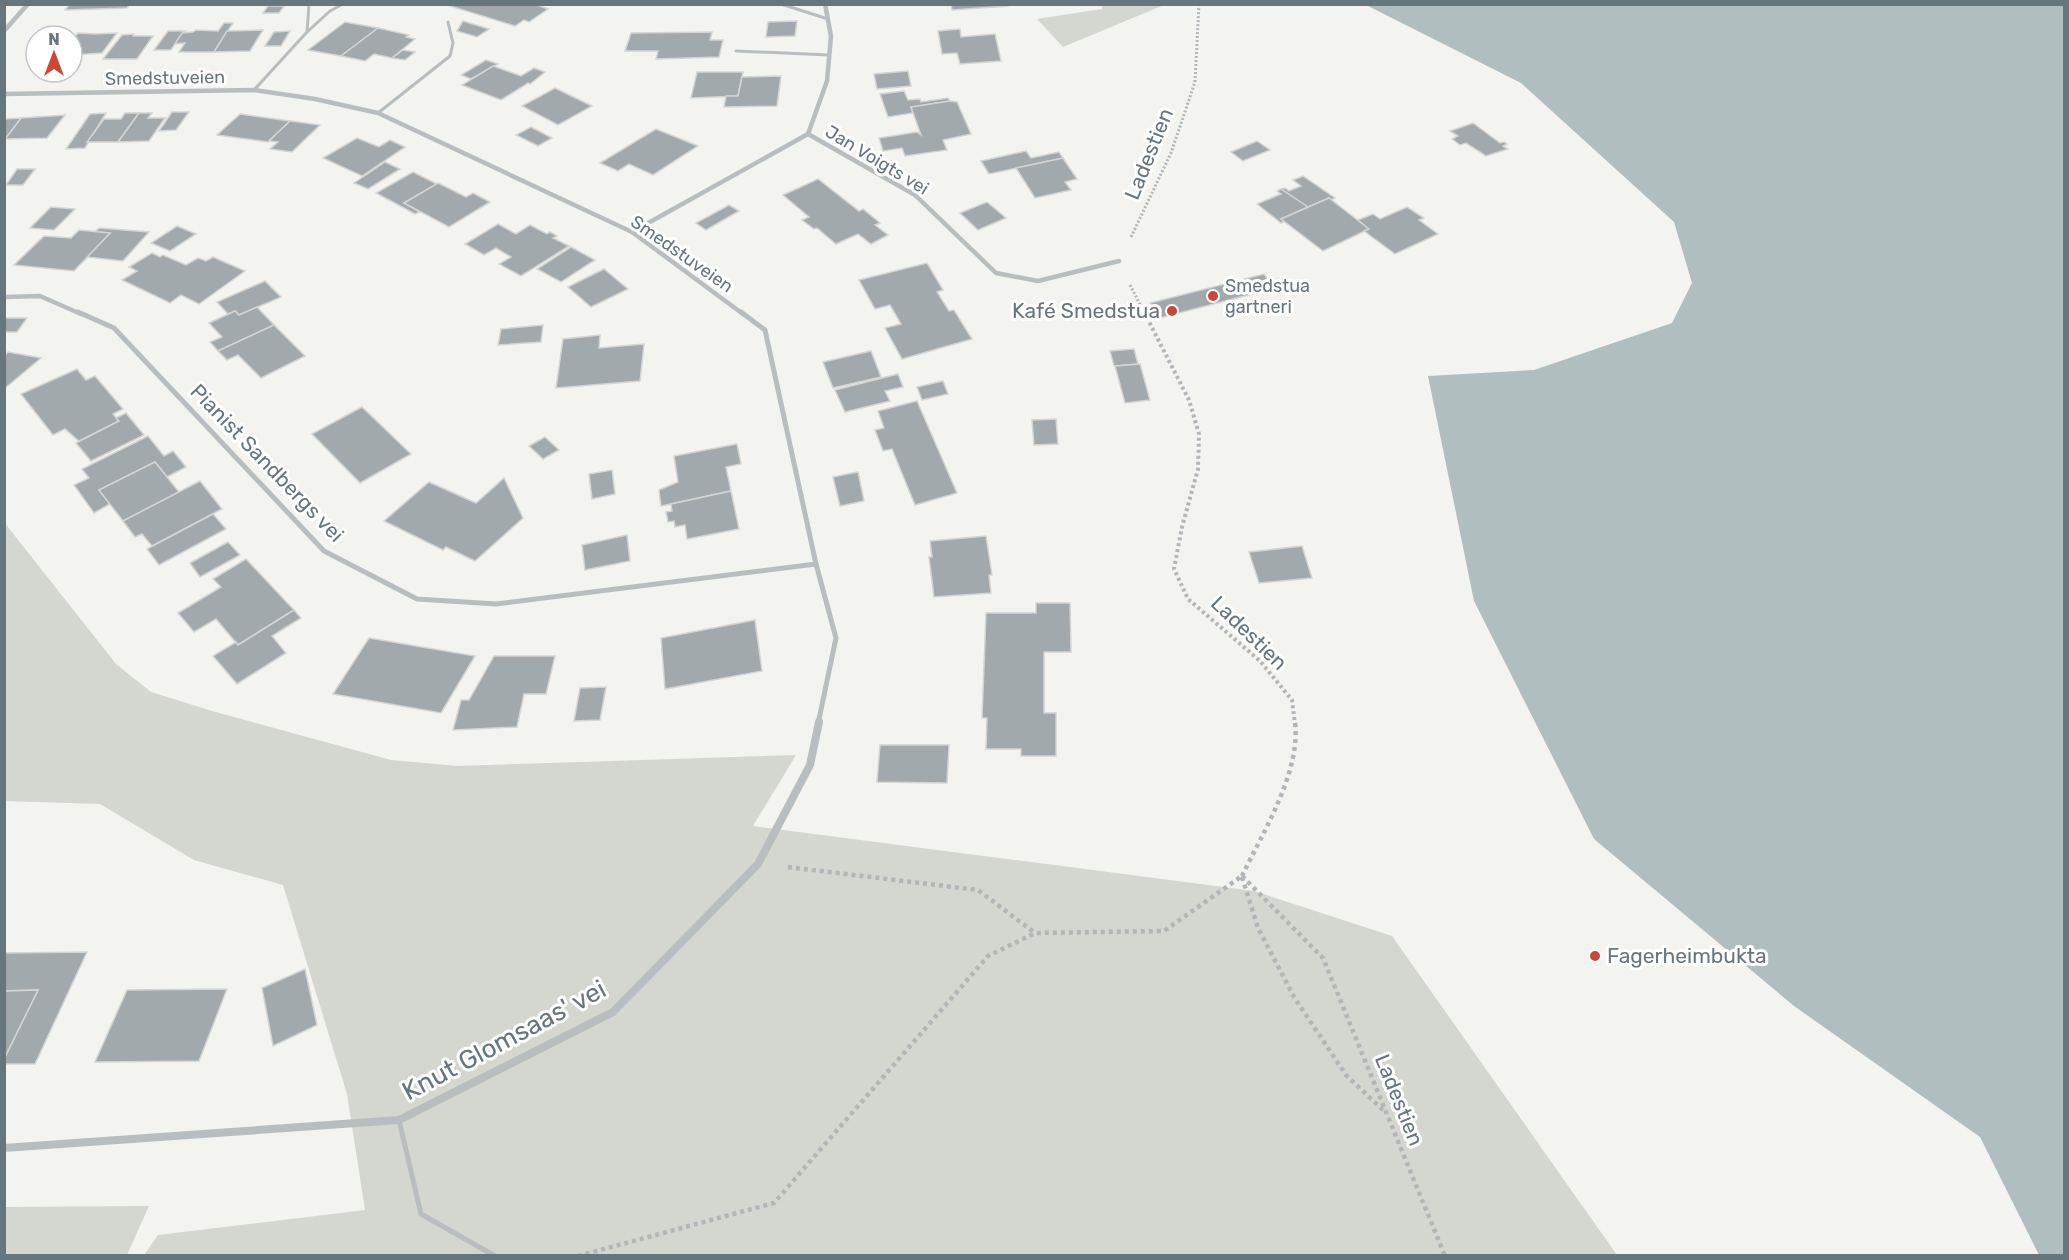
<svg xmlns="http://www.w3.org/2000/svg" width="2069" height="1260" font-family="Rubik,sans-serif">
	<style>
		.green { fill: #d3d7cf }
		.water { fill: #b1bec0 }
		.building { fill: #a1a9ac; stroke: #d4d4d2; stroke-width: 1.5 }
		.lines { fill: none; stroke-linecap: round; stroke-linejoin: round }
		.path-far2 { stroke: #b2b6b8; stroke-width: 3; stroke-dasharray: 2 2; stroke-linecap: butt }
		.path-far1 { stroke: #b2b6b8; stroke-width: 4; stroke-dasharray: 3 3; stroke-linecap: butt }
		.path { stroke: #b2b6b8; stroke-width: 4.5; stroke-dasharray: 4 4; stroke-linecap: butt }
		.service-far1 { stroke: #b8bdbf; stroke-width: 3 }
		.service { stroke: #b8bdbf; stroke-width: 5 }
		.minor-far2 { stroke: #b8bdbf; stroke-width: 4.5 }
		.minor-far1 { stroke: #b8bdbf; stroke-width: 5 }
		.minor { stroke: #b8bdbf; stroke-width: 8 }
		.poi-dot { fill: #cc4737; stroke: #fff; stroke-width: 2 }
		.labels { text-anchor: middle; stroke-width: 6; stroke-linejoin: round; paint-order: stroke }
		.far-street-label { font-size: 18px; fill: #66767d; stroke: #fff }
		.far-poi-label { font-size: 18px; fill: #66767d; stroke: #fff; text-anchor: start }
		.street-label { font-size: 21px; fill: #66767d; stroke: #fff }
		.poi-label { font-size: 21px; fill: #66767d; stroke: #fff; text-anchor: end }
		.near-street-label { font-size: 26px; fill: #66767d; stroke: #fff }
	</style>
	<rect width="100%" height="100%" fill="#f3f3f0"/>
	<!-- green -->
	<g class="green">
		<path d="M 1102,5 L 1164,5 L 1063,47 L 1037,19 L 1102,9 Z"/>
		<path d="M 4,522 L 116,664 L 151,692 L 212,711 L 391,760 L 458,766 L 796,755 L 753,826 L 1254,891 L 1392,936 L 1617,1255 L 144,1255 L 158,1235 L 365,1210 L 347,1094 L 283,885 L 194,860 L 100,804 L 5,801 Z"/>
		<path d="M 149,1206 L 127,1255 L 5,1255 L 5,1207 Z"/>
	</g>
	<!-- water -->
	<path class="water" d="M 1366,5 L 2064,5 L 2064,1255 L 2039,1255 L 1980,1137 L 1794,1006 L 1594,839 L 1474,601 L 1428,376 L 1534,370 L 1672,323 L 1692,283 L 1674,222 L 1521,83 Z"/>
	<!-- building -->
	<g class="building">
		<path d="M 70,4 L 130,4 L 127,8 L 65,10 Z"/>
		<path d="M 453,4 L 534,4 L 548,9 L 529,22 L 524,20 L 515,26 L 450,6 Z"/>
		<path d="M 951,4 L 1008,4 L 1008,6 L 952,10 Z"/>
		<path d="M 268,6 L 284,6 L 279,13 L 263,13 Z"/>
		<path d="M 463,21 L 489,29 L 477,37 L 457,31 Z"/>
		<path d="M 797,21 L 795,36 L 766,37 L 768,22 Z"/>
		<path d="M 345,22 L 378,28 L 341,56 L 308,50 Z"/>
		<path d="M 224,23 L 233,23 L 214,52 L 179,52 L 185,43 L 174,44 L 182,33 L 193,32 L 196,30 L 218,31 Z"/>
		<path d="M 378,28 L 409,35 L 406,37 L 415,39 L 392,58 L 374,54 L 365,61 L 341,56 Z"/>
		<path d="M 960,29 L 961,37 L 995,34 L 1001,61 L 960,64 L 957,53 L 942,54 L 938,31 Z"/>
		<path d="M 263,30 L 250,51 L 214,52 L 227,31 Z"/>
		<path d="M 168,31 L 185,31 L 182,33 L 171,50 L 154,50 Z"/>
		<path d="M 290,31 L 281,46 L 265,46 L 274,32 Z"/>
		<path d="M 712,32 L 710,40 L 723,40 L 719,57 L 656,59 L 658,51 L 625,51 L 631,33 Z"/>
		<path d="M 78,33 L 95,34 L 117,33 L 102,53 L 72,55 L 72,40 Z"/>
		<path d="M 134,34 L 133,36 L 153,36 L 137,59 L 103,59 L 122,35 Z"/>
		<path d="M 403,50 L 415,52 L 405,60 L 392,58 Z"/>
		<path d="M 486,60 L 498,64 L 471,79 L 461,75 Z"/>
		<path d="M 493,66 L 521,76 L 534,68 L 545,72 L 530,84 L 528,83 L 501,100 L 462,85 Z"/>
		<path d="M 908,71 L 911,86 L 877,89 L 874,74 Z"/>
		<path d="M 697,72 L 743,72 L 738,96 L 691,98 Z"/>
		<path d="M 781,76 L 777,106 L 724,107 L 726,96 L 738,96 L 742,77 Z"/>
		<path d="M 555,88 L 592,106 L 558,125 L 522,106 Z"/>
		<path d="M 904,91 L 908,100 L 920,99 L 921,102 L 948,98 L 950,101 L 911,107 L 913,113 L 888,117 L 880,94 Z"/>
		<path d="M 950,101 L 957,102 L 971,134 L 943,140 L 947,150 L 905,156 L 902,148 L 883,151 L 879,138 L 917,132 L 921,135 L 911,107 Z"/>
		<path d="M 172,112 L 189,112 L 176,130 L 159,131 Z"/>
		<path d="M 106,113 L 85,148 L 66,149 L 90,114 Z"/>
		<path d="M 125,113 L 139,113 L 118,142 L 87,142 L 104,119 L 121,119 Z"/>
		<path d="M 139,113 L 152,113 L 148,118 L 165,118 L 149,141 L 118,142 Z"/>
		<path d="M 240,114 L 290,121 L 268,142 L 217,135 Z"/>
		<path d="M 65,115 L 47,138 L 5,139 L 21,118 Z"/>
		<path d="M 21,118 L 5,139 L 4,139 L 4,119 Z"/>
		<path d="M 290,121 L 320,125 L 292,152 L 270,149 L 278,142 L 269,141 Z"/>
		<path d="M 1473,123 L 1500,143 L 1504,142 L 1507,144 L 1503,146 L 1508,149 L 1486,156 L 1466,143 L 1460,145 L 1452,139 L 1458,136 L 1450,131 Z"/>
		<path d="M 531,127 L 552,138 L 538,146 L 516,135 Z"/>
		<path d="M 656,129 L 698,146 L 653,175 L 629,164 L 618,171 L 600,163 Z"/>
		<path d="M 357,138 L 379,147 L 390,140 L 405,147 L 362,176 L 323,158 Z"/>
		<path d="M 1257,141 L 1270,150 L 1243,161 L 1231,152 Z"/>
		<path d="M 1026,151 L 1031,158 L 1059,152 L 1063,158 L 989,174 L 981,161 Z"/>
		<path d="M 1063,158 L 1077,179 L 1065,182 L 1071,190 L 1035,198 L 1016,168 Z"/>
		<path d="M 385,162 L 400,169 L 368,189 L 354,183 Z"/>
		<path d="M 17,169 L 35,169 L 23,185 L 6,185 Z"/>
		<path d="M 413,172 L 437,184 L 404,203 L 420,212 L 415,214 L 376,193 Z"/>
		<path d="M 1303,176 L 1335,198 L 1331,200 L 1329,198 L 1308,207 L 1281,189 L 1285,188 L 1289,191 L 1301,186 L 1293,180 Z"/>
		<path d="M 818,179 L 859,211 L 863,209 L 880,223 L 875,225 L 888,235 L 871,244 L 858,234 L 836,244 L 817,228 L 814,229 L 802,220 L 809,217 L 783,195 Z"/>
		<path d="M 438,183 L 466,197 L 473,193 L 490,202 L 449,227 L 404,203 Z"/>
		<path d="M 1281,189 L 1308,207 L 1281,219 L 1284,221 L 1281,223 L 1257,204 L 1281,194 L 1277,191 Z"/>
		<path d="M 1329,198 L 1369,229 L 1323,251 L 1281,219 Z"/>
		<path d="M 987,202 L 1006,218 L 978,230 L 960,213 Z"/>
		<path d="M 729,205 L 739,211 L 706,230 L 696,223 Z"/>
		<path d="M 51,207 L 75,209 L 54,230 L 30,228 Z"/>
		<path d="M 1407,207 L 1424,218 L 1419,220 L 1438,234 L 1395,254 L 1364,231 L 1369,229 L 1358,220 L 1373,214 L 1380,219 Z"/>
		<path d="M 498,224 L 516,234 L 530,225 L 547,234 L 550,232 L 557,236 L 553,238 L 569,246 L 521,276 L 499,264 L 511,257 L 496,248 L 484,255 L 465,244 Z"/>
		<path d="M 177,226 L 196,234 L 170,251 L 151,243 Z"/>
		<path d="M 99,228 L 149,232 L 123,261 L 87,257 L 110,233 L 95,232 Z"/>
		<path d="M 79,230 L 110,233 L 74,271 L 14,265 L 44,236 L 71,238 Z"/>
		<path d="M 571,247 L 595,260 L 561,282 L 537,269 Z"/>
		<path d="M 152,253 L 160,257 L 163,255 L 186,265 L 198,258 L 206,261 L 213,257 L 245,271 L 199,304 L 181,295 L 170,303 L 122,280 L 137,271 L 129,267 Z"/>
		<path d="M 927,263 L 943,290 L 937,292 L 949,311 L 954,310 L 972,339 L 902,359 L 885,328 L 901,324 L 890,305 L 875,309 L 859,280 Z"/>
		<path d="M 604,269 L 628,289 L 591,307 L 568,287 Z"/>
		<path d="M 1264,274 L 1269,281 L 1277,279 L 1283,286 L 1160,318 L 1150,303 Z"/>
		<path d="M 265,281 L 281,297 L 239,315 L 235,311 L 228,314 L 217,302 Z"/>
		<path d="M 257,307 L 274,325 L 218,351 L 210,342 L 222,337 L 209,323 L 235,311 L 239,315 Z"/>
		<path d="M 4,318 L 27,318 L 17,332 L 4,332 Z"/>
		<path d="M 274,325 L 305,356 L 261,378 L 238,355 L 227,360 L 218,351 Z"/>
		<path d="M 543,325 L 541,342 L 498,345 L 501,329 Z"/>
		<path d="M 600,335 L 599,348 L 644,344 L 640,381 L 556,388 L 563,339 Z"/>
		<path d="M 1134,349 L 1138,364 L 1114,366 L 1110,351 Z"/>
		<path d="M 871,351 L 881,377 L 833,388 L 823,362 Z"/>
		<path d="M 8,352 L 41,358 L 4,389 L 4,356 Z"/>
		<path d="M 1140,364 L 1150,400 L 1125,403 L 1115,366 Z"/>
		<path d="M 77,369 L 86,380 L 95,376 L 123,409 L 113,414 L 119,421 L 79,441 L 65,429 L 53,435 L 21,394 Z"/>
		<path d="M 898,374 L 903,387 L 885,391 L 890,401 L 845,412 L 835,390 Z"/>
		<path d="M 943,381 L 948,394 L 922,400 L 917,387 Z"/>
		<path d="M 917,401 L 957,493 L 915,505 L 892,449 L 883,451 L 875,430 L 884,428 L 878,411 Z"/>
		<path d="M 362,407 L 411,454 L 360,483 L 312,434 Z"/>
		<path d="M 126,413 L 144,435 L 91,461 L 76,443 L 119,421 L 116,418 Z"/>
		<path d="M 1056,419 L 1058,444 L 1034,445 L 1032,420 Z"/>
		<path d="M 148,436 L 164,456 L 173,451 L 186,467 L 167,477 L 155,462 L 99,490 L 110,504 L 94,513 L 74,485 L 89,478 L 82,469 Z"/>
		<path d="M 545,437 L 559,450 L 543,459 L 529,446 Z"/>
		<path d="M 737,444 L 741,464 L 726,467 L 731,491 L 661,506 L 659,490 L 678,482 L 674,456 Z"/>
		<path d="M 155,462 L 179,492 L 123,521 L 99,490 Z"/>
		<path d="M 612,470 L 615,494 L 592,499 L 589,474 Z"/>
		<path d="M 858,472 L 864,501 L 840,506 L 833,477 Z"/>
		<path d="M 504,478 L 523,518 L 475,561 L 446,547 L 443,550 L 384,521 L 429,482 L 476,503 Z"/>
		<path d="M 200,481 L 222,509 L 152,546 L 142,534 L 135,537 L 123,521 Z"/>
		<path d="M 731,491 L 739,529 L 687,539 L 685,525 L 675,527 L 674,521 L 668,522 L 666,512 L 672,511 L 671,504 Z"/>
		<path d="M 213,514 L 226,529 L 159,565 L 147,549 Z"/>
		<path d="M 627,535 L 630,561 L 585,570 L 582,545 Z"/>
		<path d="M 986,536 L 992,575 L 989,575 L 991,593 L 934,597 L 929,557 L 932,557 L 930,541 Z"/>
		<path d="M 228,542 L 240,555 L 200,577 L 190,563 Z"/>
		<path d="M 1302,546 L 1312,578 L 1259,583 L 1249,552 Z"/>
		<path d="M 246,559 L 294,610 L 238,645 L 216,619 L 194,632 L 178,613 L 221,587 L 213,579 Z"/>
		<path d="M 1036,603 L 1070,603 L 1071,652 L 1044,652 L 1044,713 L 1056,713 L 1056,756 L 1021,756 L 1021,749 L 986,749 L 987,718 L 982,718 L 986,613 L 1036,613 Z"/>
		<path d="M 294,610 L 301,618 L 272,636 L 286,653 L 237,684 L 213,656 L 236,642 L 238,645 Z"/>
		<path d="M 755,620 L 762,671 L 665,689 L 661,638 Z"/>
		<path d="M 369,638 L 475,656 L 441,713 L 333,694 Z"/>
		<path d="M 494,656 L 555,656 L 546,694 L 524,694 L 517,727 L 453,730 L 461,700 L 469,700 Z"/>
		<path d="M 606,687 L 600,720 L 574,721 L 580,688 Z"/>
		<path d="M 880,745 L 949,745 L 947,783 L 877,782 Z"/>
		<path d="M 87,952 L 35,1064 L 4,1064 L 4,1059 L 38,990 L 4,991 L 4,953 Z"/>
		<path d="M 305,969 L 317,1025 L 273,1046 L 262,988 Z"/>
		<path d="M 227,989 L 199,1061 L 95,1062 L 127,990 Z"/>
		<path d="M 38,990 L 4,1059 L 4,991 Z"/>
	</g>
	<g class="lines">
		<!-- path-far2 -->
		<g class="path-far2">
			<path d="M 1131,237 L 1171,153 L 1195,82 L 1199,4"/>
			<path d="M 1130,285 L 1145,314"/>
		</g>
		<!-- path-far1 -->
		<path class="path-far1" d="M 1144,312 L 1189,400 L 1199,434 L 1198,469 L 1182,527 L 1174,569 L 1188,599 L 1260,661 L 1292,700 L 1295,724"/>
		<!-- path -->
		<g class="path">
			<path d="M 788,867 L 978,890 L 1035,933"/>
			<path d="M 1242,876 C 1263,832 1301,772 1295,722"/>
			<path d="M 1242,876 L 1323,958 L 1445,1256"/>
			<path d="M 1242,877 L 1258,928 L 1294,997 L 1346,1075 L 1384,1111"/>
			<path d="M 578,1256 L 774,1203 L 988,956 L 1035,933 L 1164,931 L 1242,876"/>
		</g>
		<!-- service-far1 -->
		<g class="service-far1">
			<path d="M 781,4 L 828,19"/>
			<path d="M 307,32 L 330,11 L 343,4"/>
			<path d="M 736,51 L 829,55"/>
			<path d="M 254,90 L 307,32 L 309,4"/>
			<path d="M 378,113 L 450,56 L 453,43 L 448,22"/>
		</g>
		<!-- service -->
		<path class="service" d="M 399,1120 L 421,1214 L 495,1256"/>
		<!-- minor-far2 -->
		<g class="minor-far2">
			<path d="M 4,31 L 28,4"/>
			<path d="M 4,94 L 254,90 L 315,99 L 378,113 L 632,232 L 743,314"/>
			<path d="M 808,134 L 915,195 L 996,273 L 1038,281 L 1119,261"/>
			<path d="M 632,232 L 808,134 L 827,81 L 831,36 L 825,4"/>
			<path d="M 4,297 L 40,296 L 81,314"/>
		</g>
		<!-- minor-far1 -->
		<g class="minor-far1">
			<path d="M 78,312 L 114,328 L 324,551 L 417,599 L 496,604 L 816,564"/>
			<path d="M 741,312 L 765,330 L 816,564 L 836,638 L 818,724"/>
		</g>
		<!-- minor -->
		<path class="minor" d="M 4,1148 L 399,1120 L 613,1012 L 758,864 L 810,765 L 819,722"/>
	</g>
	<!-- markers -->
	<g class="poi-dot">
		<circle cx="1213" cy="296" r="6"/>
		<circle cx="1172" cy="311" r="6"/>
		<circle cx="1595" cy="956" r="6"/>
	</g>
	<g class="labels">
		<!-- far-street labels -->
		<g class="far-street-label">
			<text transform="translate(165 78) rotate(-1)" y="6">Smedstuveien</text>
			<text transform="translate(877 160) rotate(31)" y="6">Jan Voigts vei</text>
			<text transform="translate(682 254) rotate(35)" y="6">Smedstuveien</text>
		</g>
		<!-- far-poi labels -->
		<g class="far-poi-label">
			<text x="1225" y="292">Smedstua<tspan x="1225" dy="21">gartneri</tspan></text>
		</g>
		<!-- street labels -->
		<g class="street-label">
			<text transform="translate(1149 154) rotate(-68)" y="7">Ladestien</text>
			<text transform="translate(267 463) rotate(46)" y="7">Pianist Sandbergs vei</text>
			<text transform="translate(1249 633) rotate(44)" y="7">Ladestien</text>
			<text transform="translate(1399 1100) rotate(68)" y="7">Ladestien</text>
		</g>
		<!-- poi labels -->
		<g class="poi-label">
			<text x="1160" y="318">Kafé Smedstua</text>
			<text x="1607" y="963" text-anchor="start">Fagerheimbukta</text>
		</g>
		<!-- near-street labels -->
		<g class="near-street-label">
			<text transform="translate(504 1040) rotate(-28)" y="9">Knut Glomsaas' vei</text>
		</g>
	</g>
	<!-- border -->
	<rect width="2069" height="1260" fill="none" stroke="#66767d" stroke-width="12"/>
	<!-- north arrow -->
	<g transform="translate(54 54)"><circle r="28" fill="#ffffff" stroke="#c2c8cb" stroke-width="1.5"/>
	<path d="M0-4.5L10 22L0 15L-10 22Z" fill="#cc4737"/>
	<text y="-9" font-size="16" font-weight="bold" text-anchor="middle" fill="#66767d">N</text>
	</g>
</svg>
